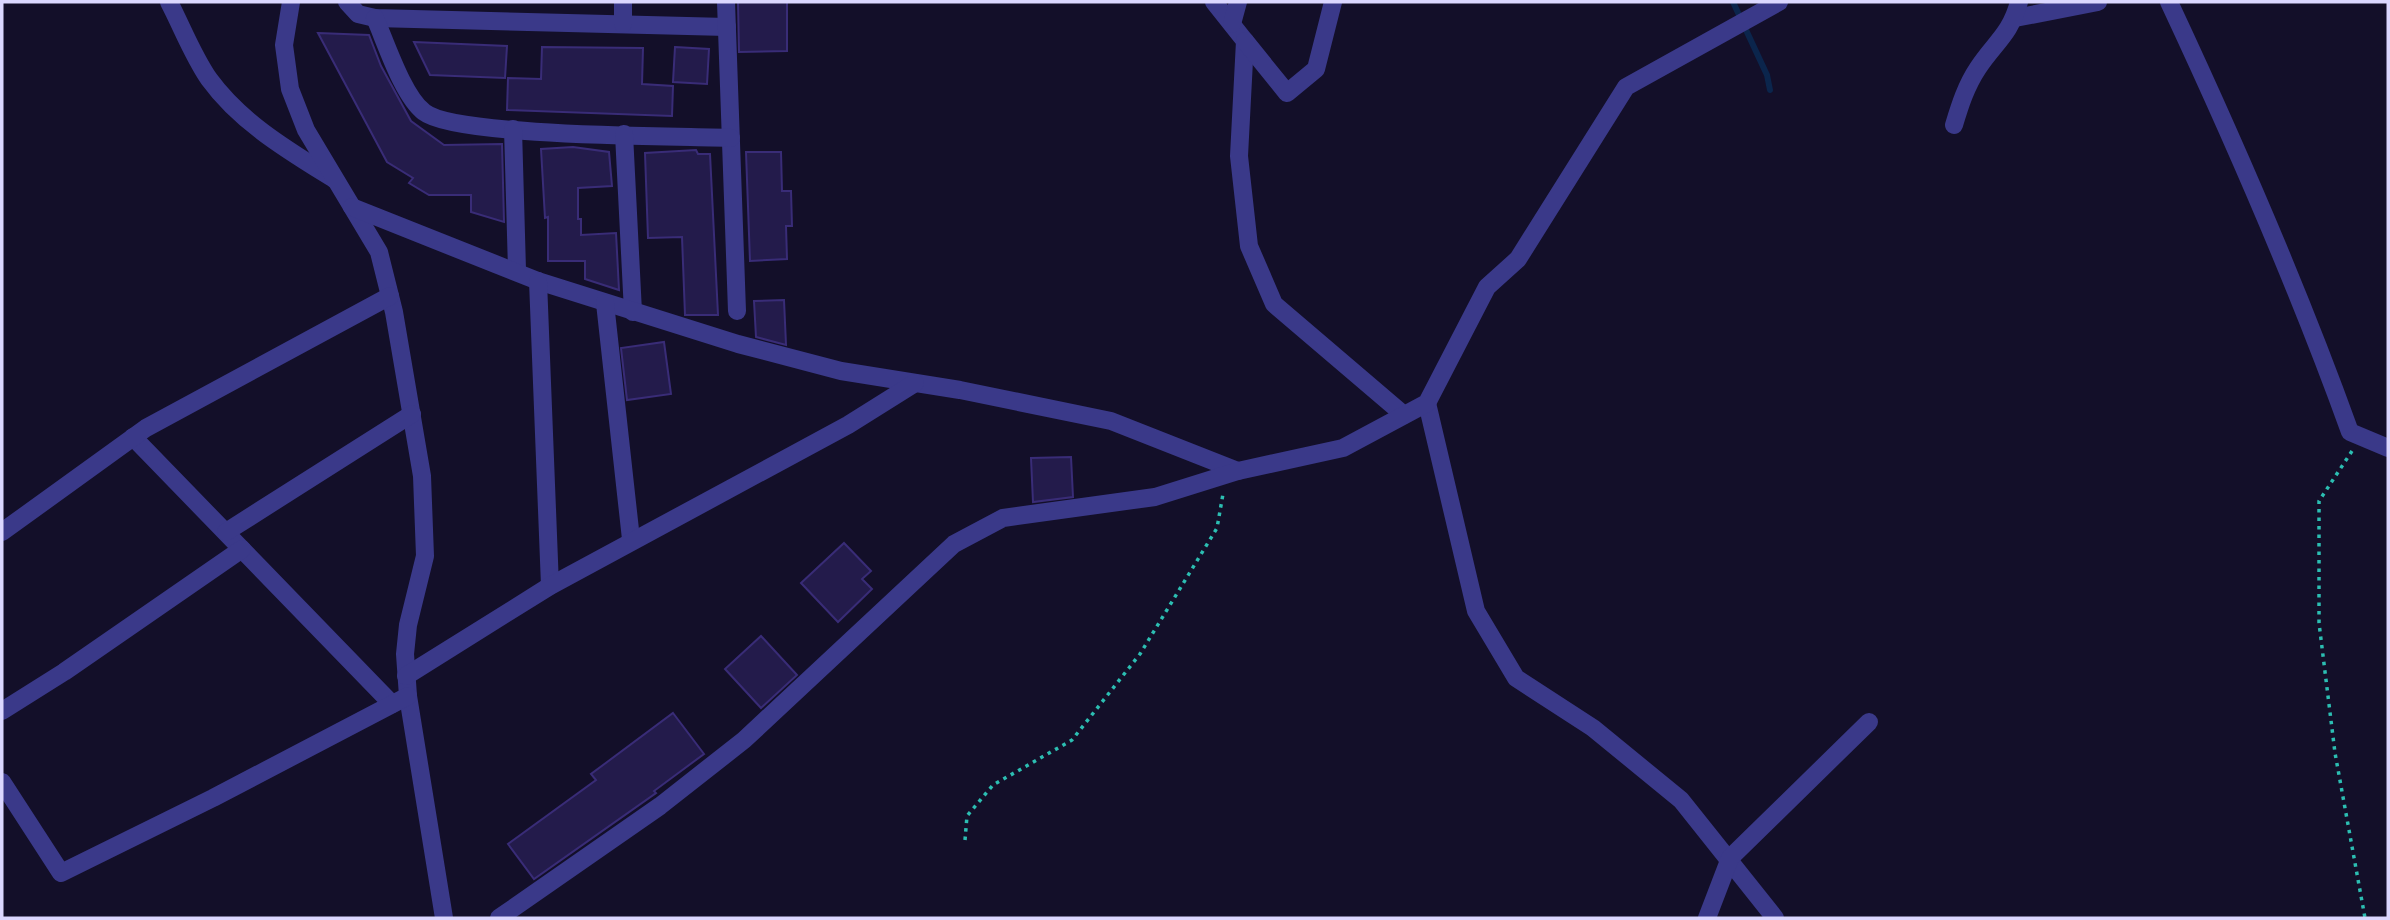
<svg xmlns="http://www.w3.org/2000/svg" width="2390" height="920" font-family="Lato,sans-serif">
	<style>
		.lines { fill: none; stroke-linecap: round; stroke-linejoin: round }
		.stream { stroke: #0b254c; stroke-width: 6 }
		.building { fill: #231b4b; stroke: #392c77; stroke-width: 2 }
		.path { stroke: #2cbeb2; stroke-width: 3.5; stroke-dasharray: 3.5 5; stroke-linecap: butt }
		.minor { stroke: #3a3989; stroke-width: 18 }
	</style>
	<rect width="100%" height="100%" fill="#130f29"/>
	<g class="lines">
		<!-- stream -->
		<path class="stream" d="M 1733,2 L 1767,75 L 1770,90"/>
	</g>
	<!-- building -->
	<g class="building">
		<path d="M 738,2 L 787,2 L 787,51 L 739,52 Z"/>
		<path d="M 318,33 L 369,35 L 381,66 L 411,121 L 444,145 L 502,144 L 504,222 L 471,212 L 471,195 L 429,195 L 409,183 L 413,178 L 387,162 Z"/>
		<path d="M 414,42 L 507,46 L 505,78 L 430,75 Z"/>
		<path d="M 542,47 L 643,48 L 642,84 L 673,86 L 672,116 L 507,110 L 508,78 L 541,79 Z"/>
		<path d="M 675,47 L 709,49 L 707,84 L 673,82 Z"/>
		<path d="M 573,147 L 609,152 L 612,186 L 578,188 L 578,219 L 581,219 L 581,235 L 616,233 L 619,290 L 585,279 L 585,261 L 548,261 L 548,217 L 545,218 L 541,149 Z"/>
		<path d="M 696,150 L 698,154 L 710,154 L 718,315 L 685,315 L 682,237 L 648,238 L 645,153 Z"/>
		<path d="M 746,152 L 781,152 L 782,191 L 791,191 L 792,226 L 786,226 L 787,259 L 750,261 Z"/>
		<path d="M 784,300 L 786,345 L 756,337 L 754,301 Z"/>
		<path d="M 664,342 L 671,394 L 627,400 L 621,348 Z"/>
		<path d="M 1071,457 L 1073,497 L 1033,502 L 1031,458 Z"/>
		<path d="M 844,543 L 871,571 L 862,579 L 872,589 L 838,622 L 801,583 Z"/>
		<path d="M 761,636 L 797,675 L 761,708 L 725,669 Z"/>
		<path d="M 673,713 L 704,754 L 654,791 L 656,793 L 534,879 L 508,844 L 596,780 L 591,774 Z"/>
	</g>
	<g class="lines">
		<!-- path -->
		<g class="path">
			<path d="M 2352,451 L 2319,501 L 2319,623 L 2335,753 L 2365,918"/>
			<path d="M 965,840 L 967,816 L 993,785 L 1072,740 L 1140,654 L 1217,528 L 1223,494"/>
		</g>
		<!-- minor -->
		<g class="minor">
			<path d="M 169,2 C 182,27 193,56 209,79 C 241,123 289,151 334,179"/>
			<path d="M 291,2 L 284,45 L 290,89 L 306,130 L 379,252 L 394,312 L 422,476 L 425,556 L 408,625 L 405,654 L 408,696 L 444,918"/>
			<path d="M 347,2 L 358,14 L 375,18 L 727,27"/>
			<path d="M 623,2 L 623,24"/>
			<path d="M 726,2 L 737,311"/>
			<path d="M 1214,2 L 1245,41 L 1239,156 L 1249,246 L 1274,304 L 1404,415"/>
			<path d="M 2169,2 C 2235,143 2297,285 2350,432 L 2388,448"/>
			<path d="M 375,18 C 386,43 403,96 424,112 C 455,137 678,136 731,138"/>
			<path d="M 2015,18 L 2098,2"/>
			<path d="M 1232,24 L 1238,2"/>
			<path d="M 1245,41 L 1287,93 L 1316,69 L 1333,2"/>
			<path d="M 1954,125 C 1960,105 1966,86 1978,68 C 1995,42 2010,35 2019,2"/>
			<path d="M 513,129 L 517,270"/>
			<path d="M 624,134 L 633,312"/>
			<path d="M 352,207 L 538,281 L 738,344 L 841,371 L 960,390 L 1111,421 L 1238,471"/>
			<path d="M 538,281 L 550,586"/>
			<path d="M 605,303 L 631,539"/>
			<path d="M 1427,403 L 1476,611 L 1516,678 L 1593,728 L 1681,800 L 1775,918"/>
			<path d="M 133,437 L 392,704"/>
			<path d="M 2,532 L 146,428 L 390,296"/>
			<path d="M 226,532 L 412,414"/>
			<path d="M 406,676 L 550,586 L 848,425 L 915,383"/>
			<path d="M 2,711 L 64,672 L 242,549"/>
			<path d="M 2,782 L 61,873 L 213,798 L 408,696"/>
			<path d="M 499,918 L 660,806 L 744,740 L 954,544 L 1003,518 L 1155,497 L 1238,471 L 1343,448 L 1427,403 L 1487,287 L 1518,259 L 1626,87 L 1779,2"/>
			<path d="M 1707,918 L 1730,858 L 1869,722"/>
		</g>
	</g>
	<!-- border -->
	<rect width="2390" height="920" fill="none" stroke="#dbd7ff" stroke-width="7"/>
</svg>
